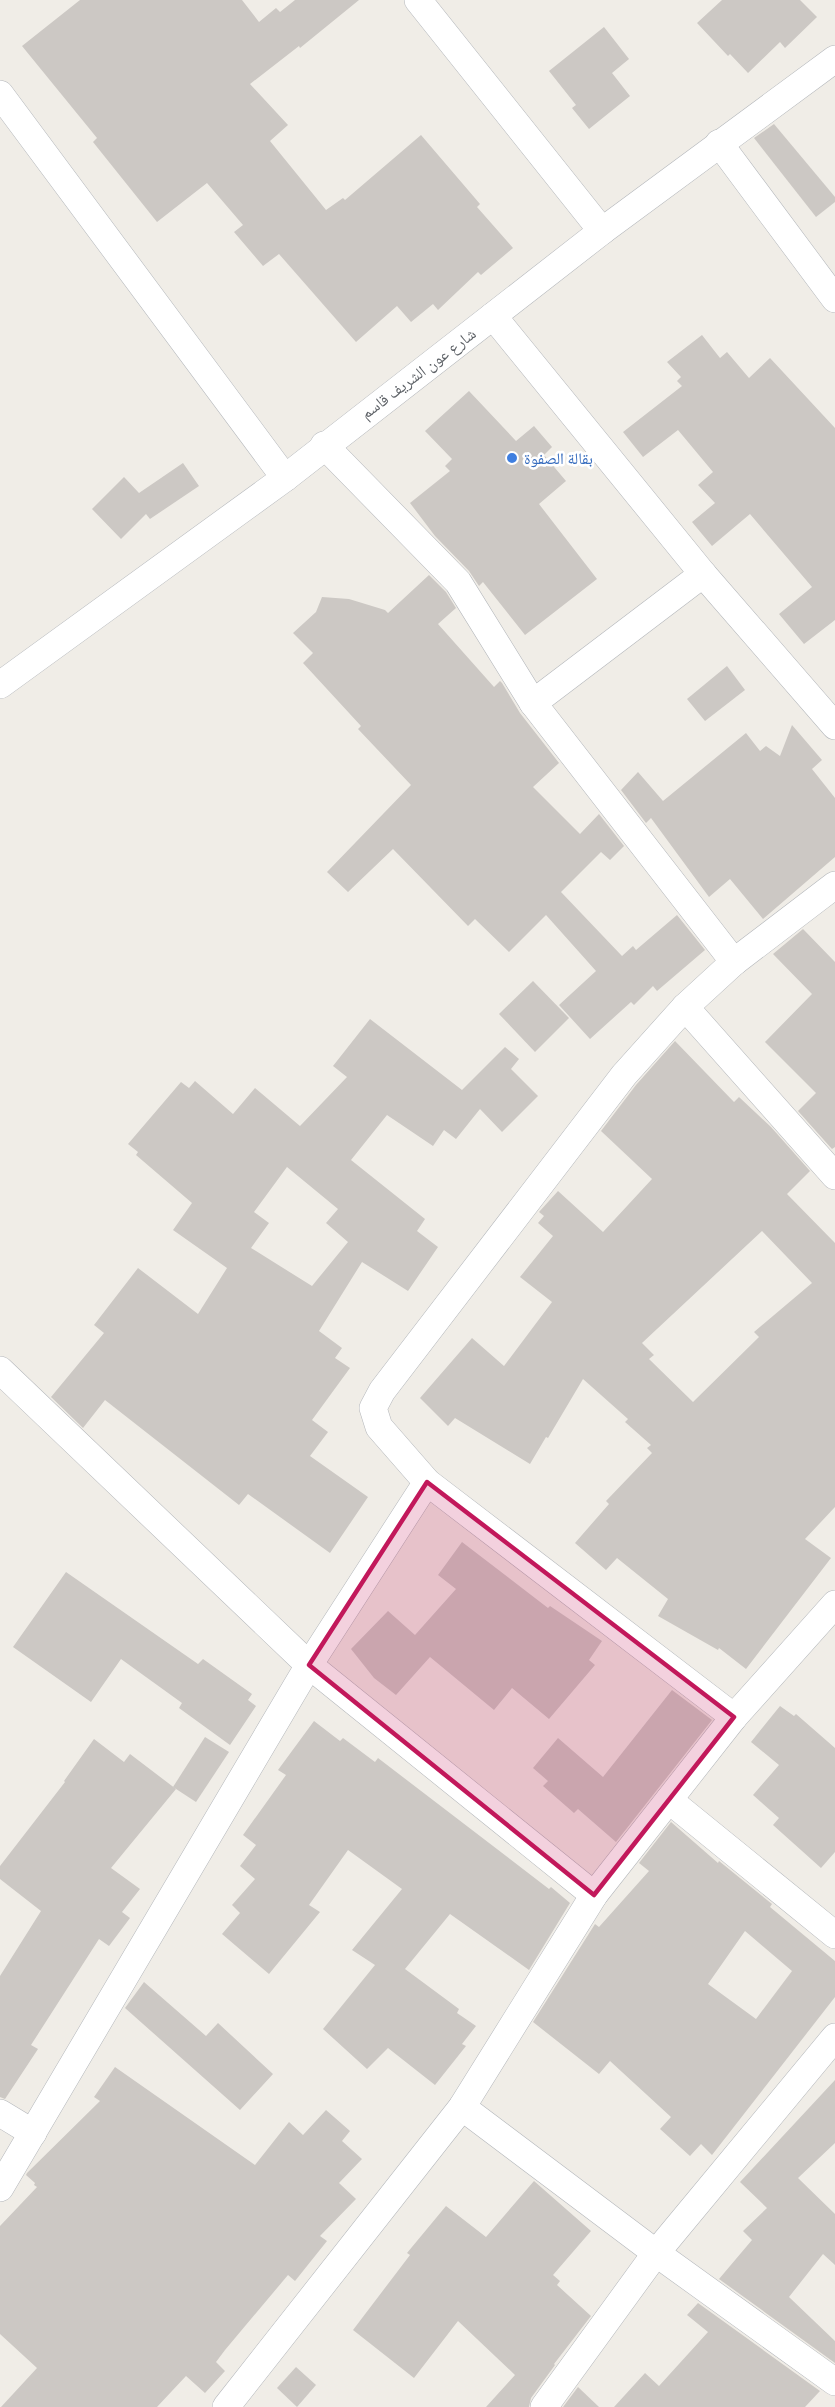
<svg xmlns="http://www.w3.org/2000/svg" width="835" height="2407" font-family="Overpass,'Noto Naskh Arabic',sans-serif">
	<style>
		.building { fill: #ccc8c4; fill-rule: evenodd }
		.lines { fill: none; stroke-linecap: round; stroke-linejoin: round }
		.minor-casing { stroke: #b4b7bb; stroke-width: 28 }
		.minor { stroke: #fff; stroke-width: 27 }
		.marked { fill: #c2185b; fill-opacity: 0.2; stroke: #c2185b; stroke-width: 4.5; stroke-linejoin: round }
		.shop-dot { fill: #3f7fe0; stroke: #fff; stroke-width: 2 }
		.labels { text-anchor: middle; stroke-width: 5; stroke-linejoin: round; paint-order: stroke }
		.street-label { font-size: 16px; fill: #5e6267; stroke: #fff }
		.shop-label { font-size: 16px; fill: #366cbe; stroke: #fff; text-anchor: start }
	</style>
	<rect width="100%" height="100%" fill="#f0ede7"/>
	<!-- building -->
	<g class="building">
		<path d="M 80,0 L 242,0 L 259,22 L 276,8 L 280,12 L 295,0 L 359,0 L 300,48 L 299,46 L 250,84 L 288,125 L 270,141 L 326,210 L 343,198 L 345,200 L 421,135 L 480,204 L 477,207 L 513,248 L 481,275 L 478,272 L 438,310 L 433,304 L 411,322 L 397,306 L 356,342 L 279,254 L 263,266 L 234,232 L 243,225 L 207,183 L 157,222 L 93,142 L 97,138 L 22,46 Z"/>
		<path d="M 722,0 L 800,0 L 817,17 L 785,48 L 780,42 L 748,73 L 730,54 L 728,56 L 697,23 Z"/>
		<path d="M 604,27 L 629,59 L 612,73 L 630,96 L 589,129 L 572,108 L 576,105 L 549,71 Z"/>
		<path d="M 774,124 L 835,197 L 835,202 L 816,217 L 754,138 Z"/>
		<path d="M 702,335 L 720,358 L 727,352 L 749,378 L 770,358 L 835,428 L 835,620 L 804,644 L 779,614 L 812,587 L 750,514 L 712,546 L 692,522 L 715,503 L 698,485 L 713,472 L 678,430 L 643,457 L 623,432 L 682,386 L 677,381 L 681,377 L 667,362 Z"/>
		<path d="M 469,391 L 516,441 L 534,426 L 552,447 L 544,455 L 566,481 L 539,504 L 597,579 L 525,635 L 483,582 L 479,586 L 469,571 L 435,536 L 410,503 L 450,471 L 445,466 L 452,459 L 425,431 Z"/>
		<path d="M 183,463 L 199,486 L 150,519 L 146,514 L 121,539 L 92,509 L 124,477 L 139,493 Z"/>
		<path d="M 429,575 L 446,592 L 456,608 L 438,624 L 494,687 L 500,681 L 502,683 L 520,713 L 559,763 L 533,787 L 580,834 L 599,814 L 624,846 L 610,860 L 601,852 L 561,892 L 622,956 L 633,946 L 636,950 L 677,915 L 705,950 L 657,991 L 653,986 L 634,1005 L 631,1002 L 590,1039 L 559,1005 L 596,971 L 546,915 L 509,952 L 475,919 L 468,926 L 393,849 L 348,892 L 327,872 L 411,785 L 358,729 L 361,726 L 303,663 L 313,653 L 293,633 L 316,612 L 322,597 L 349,599 L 385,610 L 388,613 Z"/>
		<path d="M 727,666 L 745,690 L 705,721 L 687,699 Z"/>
		<path d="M 792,725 L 822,760 L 812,769 L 835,798 L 835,857 L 763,919 L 730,879 L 709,897 L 651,818 L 646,823 L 621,790 L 638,772 L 663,801 L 746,733 L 760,751 L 766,746 L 780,756 Z"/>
		<path d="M 803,929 L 835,962 L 835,1147 L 832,1149 L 798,1111 L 816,1093 L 765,1042 L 812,994 L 773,954 Z"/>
		<path d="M 533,981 L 569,1018 L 535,1052 L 499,1014 Z"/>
		<path d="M 370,1019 L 462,1090 L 505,1047 L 519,1059 L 511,1069 L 538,1096 L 502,1132 L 480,1109 L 456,1139 L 444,1130 L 433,1146 L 387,1115 L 351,1160 L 425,1219 L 417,1231 L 438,1247 L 408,1291 L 362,1262 L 319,1331 L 342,1348 L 335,1358 L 350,1368 L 312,1420 L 328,1432 L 310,1456 L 368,1497 L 330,1553 L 248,1494 L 239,1505 L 105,1400 L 83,1428 L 51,1397 L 104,1333 L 94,1325 L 138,1268 L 198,1314 L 227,1268 L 173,1230 L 192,1203 L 136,1155 L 138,1152 L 128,1144 L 181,1082 L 189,1088 L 195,1081 L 233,1114 L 255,1088 L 300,1126 L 347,1077 L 333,1066 ZM 287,1167 L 338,1209 L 326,1223 L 348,1242 L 312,1286 L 251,1248 L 269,1223 L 254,1212 Z"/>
		<path d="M 675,1041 L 734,1102 L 739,1097 L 771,1127 L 810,1171 L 787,1194 L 835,1243 L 835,1507 L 805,1539 L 831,1558 L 746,1669 L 719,1648 L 718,1650 L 658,1616 L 668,1599 L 617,1558 L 606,1570 L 575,1543 L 609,1504 L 606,1501 L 652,1453 L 647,1448 L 651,1445 L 625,1422 L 628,1419 L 583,1379 L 548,1438 L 546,1437 L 530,1464 L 455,1418 L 448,1426 L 420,1398 L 472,1338 L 504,1366 L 552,1302 L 520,1277 L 553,1236 L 538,1223 L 544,1216 L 539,1212 L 558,1191 L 603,1232 L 652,1179 L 601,1131 L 636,1085 ZM 762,1231 L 812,1283 L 754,1332 L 759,1337 L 693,1402 L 649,1359 L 654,1355 L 642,1343 Z"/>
		<path d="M 462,1542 L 548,1608 L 550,1606 L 602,1641 L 589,1660 L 595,1665 L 549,1719 L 512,1688 L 494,1710 L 430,1657 L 396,1695 L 374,1678 L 351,1649 L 388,1611 L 415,1635 L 456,1589 L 438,1575 Z"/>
		<path d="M 66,1572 L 198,1664 L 203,1659 L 252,1694 L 248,1700 L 256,1706 L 230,1745 L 179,1708 L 182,1703 L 121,1659 L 91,1702 L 13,1647 Z"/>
		<path d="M 672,1690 L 712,1720 L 616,1842 L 578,1809 L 574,1813 L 543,1786 L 548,1781 L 533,1768 L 558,1738 L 603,1777 Z"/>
		<path d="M 780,1706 L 794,1716 L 796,1714 L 835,1748 L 835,1852 L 821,1868 L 773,1825 L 779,1818 L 753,1795 L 779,1765 L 751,1742 Z"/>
		<path d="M 314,1721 L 340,1741 L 343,1738 L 375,1762 L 378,1758 L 549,1889 L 551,1887 L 570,1903 L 529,1970 L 450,1914 L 405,1969 L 459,2009 L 457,2013 L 476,2026 L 462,2044 L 466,2046 L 435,2085 L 388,2048 L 367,2069 L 323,2029 L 375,1965 L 352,1950 L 402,1889 L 348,1850 L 309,1905 L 320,1912 L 269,1974 L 222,1934 L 240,1913 L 232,1905 L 255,1879 L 240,1866 L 256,1845 L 243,1835 L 286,1775 L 278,1770 Z"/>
		<path d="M 205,1737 L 229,1752 L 196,1802 L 173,1787 Z"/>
		<path d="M 94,1739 L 124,1762 L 130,1754 L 176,1789 L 111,1868 L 140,1889 L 122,1912 L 130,1918 L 109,1946 L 99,1939 L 31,2045 L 38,2049 L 5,2099 L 0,2097 L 0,1976 L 41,1911 L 0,1879 L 0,1866 L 65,1782 L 64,1781 Z"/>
		<path d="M 671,1822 L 718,1863 L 719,1861 L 772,1904 L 770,1907 L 835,1961 L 835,1997 L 712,2155 L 701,2144 L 690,2156 L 660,2129 L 671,2117 L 610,2061 L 599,2074 L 533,2022 L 595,1924 L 599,1927 L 649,1871 L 639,1863 ZM 745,1931 L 792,1971 L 756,2019 L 708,1984 Z"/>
		<path d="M 144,1982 L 206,2036 L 218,2023 L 273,2074 L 240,2110 L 125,2008 Z"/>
		<path d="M 115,2067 L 255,2165 L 289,2122 L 303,2135 L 326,2110 L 350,2131 L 342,2141 L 362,2159 L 339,2183 L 356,2199 L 320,2236 L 327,2241 L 295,2281 L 288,2275 L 225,2350 L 216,2362 L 225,2371 L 205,2393 L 186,2376 L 157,2407 L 1,2407 L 37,2368 L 0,2334 L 0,2226 L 37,2187 L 34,2185 L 35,2183 L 26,2175 L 27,2173 L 100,2101 L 94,2097 Z"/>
		<path d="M 835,2080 L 835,2143 L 798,2178 L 835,2214 L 835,2265 L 823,2254 L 789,2297 L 835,2341 L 835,2363 L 719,2279 L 752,2240 L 743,2231 L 767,2208 L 740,2182 Z"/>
		<path d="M 534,2181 L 591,2231 L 553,2275 L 560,2281 L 557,2285 L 591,2316 L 554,2364 L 555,2365 L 531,2398 L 529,2407 L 486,2407 L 515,2375 L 458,2321 L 414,2378 L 353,2330 L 410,2255 L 407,2253 L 446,2206 L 486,2237 Z"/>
		<path d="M 698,2303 L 820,2391 L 805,2407 L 614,2407 L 645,2373 L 659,2386 L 708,2332 L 687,2315 Z"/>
		<path d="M 296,2367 L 316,2385 L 297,2407 L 277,2388 Z"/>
		<path d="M 578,2387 L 599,2407 L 563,2407 Z"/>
	</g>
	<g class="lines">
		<!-- minor casing -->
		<g class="minor-casing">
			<g id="minor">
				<path d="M 418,0 L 602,231"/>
				<path d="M 0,94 L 285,478"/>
				<path d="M 719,143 L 835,299"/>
				<path d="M 493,316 L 703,574 L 835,726"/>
				<path d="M 324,445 L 458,582 L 533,703 L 734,962"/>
				<path d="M 0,685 L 285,478 L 602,231 L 835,59"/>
				<path d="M 533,703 L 703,574"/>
				<path d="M 685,1007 L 835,1176"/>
				<path d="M 0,1370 L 309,1665 L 594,1895"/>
				<path d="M 734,1717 L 427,1482 L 379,1427 L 373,1408 L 382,1391 L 624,1075 L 685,1007 L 734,962 L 835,885"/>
				<path d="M 669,1800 L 835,1935"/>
				<path d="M 462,2107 L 656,2253 L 835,2382"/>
				<path d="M 0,2113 L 33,2133"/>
				<path d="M 0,2188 L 309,1665 L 427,1482"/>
				<path d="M 226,2407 L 462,2107 L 594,1895 L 734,1717 L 835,1604"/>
				<path d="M 544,2407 L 656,2253 L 835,2037"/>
			</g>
		</g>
		<!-- minor -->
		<use href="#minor" class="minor"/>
	</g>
	<!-- marked area -->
	<path class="marked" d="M 427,1482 L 734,1717 L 594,1895 L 309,1665 Z"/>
	<!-- markers -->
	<circle class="shop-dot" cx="512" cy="458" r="6"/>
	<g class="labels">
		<!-- street labels -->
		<g class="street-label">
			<text transform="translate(418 373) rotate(-37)" y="6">شارع عون الشريف قاسم</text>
		</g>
		<!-- shop labels -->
		<g class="shop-label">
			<text x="524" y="464">بقالة الصفوة</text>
		</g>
	</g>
</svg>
